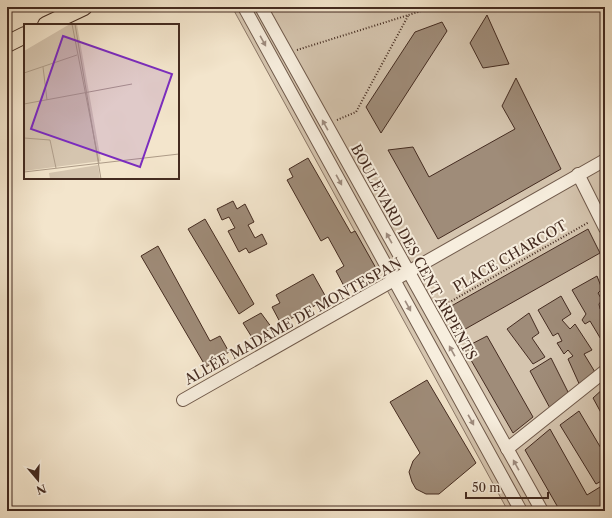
<svg xmlns="http://www.w3.org/2000/svg" width="612" height="518" font-family="'Libre Caslon Text',serif">
	<style>
		.green { fill: #d5c5af; stroke: #8c7868 }
		.building { fill: #9f8c79; stroke: #442b20 }
		.lines { fill: none; stroke-linecap: round; stroke-linejoin: round }
		.minor-casing { stroke: #705a4b; stroke-width: 14 }
		.major-casing { stroke: #442b20; stroke-width: 18 }
		.path { stroke: #442b20; stroke-width: 2; stroke-dasharray: 1 2; stroke-linecap: butt }
		.minor { stroke: #f7eede; stroke-width: 12 }
		.major { stroke: #f3e5cc; stroke-width: 16 }
		.oneway { fill: #9e8c7f }
		.labels { text-anchor: middle; stroke-width: 4; stroke-linejoin: round; paint-order: stroke }
		.street-label { font-size: 14px; fill: #442b20; stroke: #f7eede }
		.inset-road { fill: none; stroke: #ad9b87; stroke-width: 1 }
		.view { fill: #7b2cbf; fill-opacity: 0.15; stroke: #7b2cbf; stroke-width: 2 }
		.inset-edge { fill: none; stroke: #442b20; stroke-width: 2 }
	</style>
	<rect width="100%" height="100%" fill="#f3e5cc"/>
	<filter id="stains"><feTurbulence type="fractalNoise" baseFrequency=".005" numOctaves="4"/><feColorMatrix values="0 0 0 0 .2 0 0 0 0 .09 0 0 0 0 .02 0 0 0 .5 -.17"/></filter>
	<radialGradient id="worn" r=".72"><stop offset=".6" stop-color="#630" stop-opacity="0"/><stop offset="1" stop-color="#630" stop-opacity=".3"/></radialGradient>
	<!-- green -->
	<path class="green" d="M 232,7 L 605,7 L 605,511 L 508,511 Z"/>
	<!-- building -->
	<g class="building">
		<path d="M 487,15 L 509,64 L 483,68 L 470,43 Z"/>
		<path d="M 442,22 L 447,31 L 381,133 L 366,107 L 415,32 Z"/>
		<path d="M 516,78 L 561,169 L 438,239 L 388,150 L 413,147 L 429,177 L 515,129 L 502,106 Z"/>
		<path d="M 308,158 L 351,233 L 355,231 L 377,270 L 345,288 L 336,271 L 344,266 L 328,237 L 321,241 L 287,180 L 293,177 L 289,169 Z"/>
		<path d="M 233,201 L 237,209 L 245,204 L 254,222 L 248,225 L 255,238 L 262,234 L 267,244 L 249,253 L 246,248 L 239,252 L 228,231 L 235,228 L 229,217 L 222,220 L 217,209 Z"/>
		<path d="M 205,219 L 254,304 L 239,314 L 188,229 Z"/>
		<path d="M 588,229 L 600,253 L 460,332 L 446,309 Z"/>
		<path d="M 158,246 L 210,341 L 220,336 L 229,352 L 206,367 L 141,256 Z"/>
		<path d="M 313,274 L 327,299 L 281,324 L 272,307 L 280,303 L 276,295 Z"/>
		<path d="M 597,276 L 602,289 L 598,293 L 602,300 L 599,304 L 600,309 L 605,304 L 605,346 L 590,321 L 585,324 L 582,320 L 586,314 L 572,290 Z"/>
		<path d="M 561,296 L 571,314 L 562,320 L 570,329 L 575,324 L 592,350 L 584,354 L 598,377 L 581,388 L 568,359 L 573,356 L 568,350 L 564,354 L 557,343 L 562,341 L 558,333 L 553,336 L 538,310 Z"/>
		<path d="M 261,313 L 272,328 L 253,339 L 243,323 Z"/>
		<path d="M 529,313 L 539,333 L 532,338 L 545,357 L 533,364 L 507,329 Z"/>
		<path d="M 487,336 L 533,417 L 513,433 L 464,348 Z"/>
		<path d="M 551,358 L 570,396 L 551,410 L 530,371 Z"/>
		<path d="M 427,380 L 476,463 L 439,494 L 426,494 L 416,489 L 412,482 L 409,472 L 413,461 L 420,453 L 390,402 Z"/>
		<path d="M 605,387 L 605,420 L 593,398 Z"/>
		<path d="M 579,411 L 605,455 L 605,479 L 596,484 L 560,425 Z"/>
		<path d="M 550,429 L 587,495 L 605,484 L 605,511 L 560,511 L 525,450 Z"/>
	</g>
	<g class="lines">
		<!-- minor casing -->
		<g class="minor-casing">
			<g id="minor">
				<path d="M 244,7 L 521,511"/>
				<path d="M 261,7 L 542,511"/>
				<path d="M 578,174 L 605,228"/>
				<path d="M 183,400 L 605,160"/>
				<path d="M 507,449 L 605,371"/>
			</g>
		</g>
		<!-- major casing -->
		<g class="major-casing">
			<g id="major">
				<path d="M 46,25 L 84,7"/>
				<path d="M 7,44 L 25,35"/>
			</g>
		</g>
		<!-- path -->
		<g class="path">
			<path d="M 297,50 L 434,7"/>
			<path d="M 337,120 L 356,112 L 408,16"/>
			<path d="M 441,307 L 589,222"/>
		</g>
		<!-- minor -->
		<use href="#minor" class="minor"/>
		<!-- major -->
		<use href="#major" class="major"/>
	</g>
	<!-- one-way arrows -->
	<defs><path id="oneway-solid" d="M-6-.8H1V-3.2L6.5 0L1 3.2V.8H-6Z"/></defs>
	<g class="oneway">
		<use href="#oneway-solid" transform="translate(263 41) rotate(61)"/>
		<use href="#oneway-solid" transform="translate(325 125) rotate(-119)"/>
		<use href="#oneway-solid" transform="translate(339 180) rotate(61)"/>
		<use href="#oneway-solid" transform="translate(389 238) rotate(-119)"/>
		<use href="#oneway-solid" transform="translate(408 306) rotate(61)"/>
		<use href="#oneway-solid" transform="translate(452 351) rotate(-119)"/>
		<use href="#oneway-solid" transform="translate(471 420) rotate(61)"/>
		<use href="#oneway-solid" transform="translate(516 465) rotate(-119)"/>
	</g>
	<g class="labels">
		<!-- street labels -->
		<g class="street-label">
			<text transform="translate(414 252) rotate(61)" y="5">BOULEVARD DES CENT ARPENTS</text>
			<text transform="translate(510 256) rotate(-30)" y="5">PLACE CHARCOT</text>
			<text transform="translate(293 321) rotate(-29)" y="5">ALLÉE MADAME DE MONTESPAN</text>
		</g>
	</g>
	<!-- overview -->
	<g transform="translate(24 24)">
		<rect width="155" height="155" fill="#f3e5cc"/>
		<path d="M 46,0 L 53,0 L 77,137 L 0,147 L 0,27 ZM 74,141 L 76,155 L 26,155 L 25,149 Z" fill="#d5c5af"/>
		<path class="inset-road" d="M 48,0 L 75,139M 51,0 L 77,155M 19,43 L 23,76M 0,49 L 53,31M 0,80 L 108,60M 0,114 L 26,116 L 32,144M 0,148 L 155,130"/>
		<path class="view" d="M 39,12 L 148,50 L 116,143 L 7,105 Z"/>
		<rect width="155" height="155" class="inset-edge"/>
	</g>
	<!-- margin -->
	<rect width="612" height="518" fill="none" stroke="#f3e5cc" stroke-width="24"/>
	<rect x="8" y="8" width="596" height="502" fill="none" stroke="#442b20" stroke-width="2"/>
	<rect x="12" y="12" width="588" height="494" fill="none" stroke="#442b20"/>
	<!-- north arrow -->
	<g transform="translate(38 480) rotate(161)" stroke="#f7eede" stroke-width="3" paint-order="stroke">
	<path d="M0-3L7 15L0 10L-7 15Z" fill="#442b20"/>
	<text y="-6" font-size="11" font-weight="bold" text-anchor="middle" fill="#442b20">N</text>
	</g>
	<!-- scale -->
	<path d="M466 492v6h82v-6" fill="none" stroke="#442b20" stroke-width="2"/>
	<text x="472" y="492" font-size="12" fill="#442b20" stroke="#f7eede" stroke-width="3" paint-order="stroke">50 m</text>
	<rect width="100%" height="100%" filter="url(#stains)"/>
	<rect width="100%" height="100%" fill="url(#worn)"/>
</svg>
